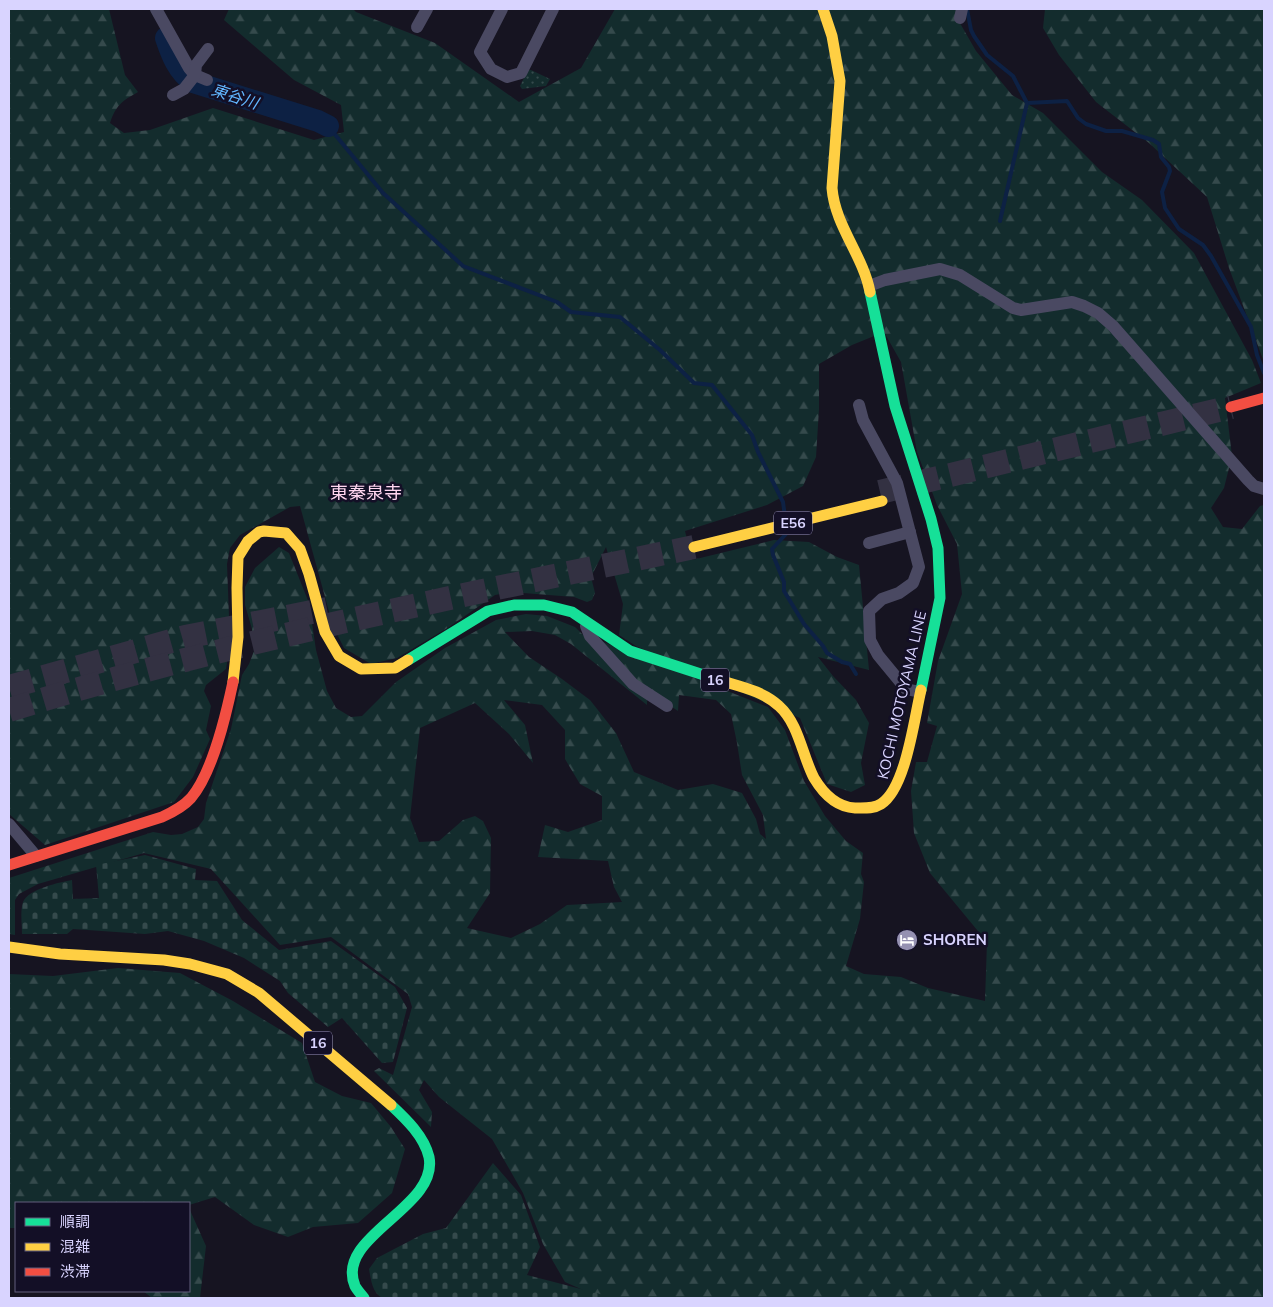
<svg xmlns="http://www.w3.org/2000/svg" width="1273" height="1307" font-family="Mulish,'Noto Sans JP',sans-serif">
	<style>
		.green { fill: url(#green-dots) }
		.forest { fill: url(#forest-firs); fill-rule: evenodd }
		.cemetery { fill: url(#cemetery-stones) }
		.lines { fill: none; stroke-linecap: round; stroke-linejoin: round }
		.stream { stroke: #0d2144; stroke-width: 4 }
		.river { stroke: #0d2144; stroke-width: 22 }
		.highway-tunnel { stroke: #333142; stroke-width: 24; stroke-dasharray: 24 12; stroke-linecap: butt }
		.street { stroke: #4a4962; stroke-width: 12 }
		.fast { stroke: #16e098; stroke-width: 11 }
		.slow { stroke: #ffcf43; stroke-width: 11 }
		.jam { stroke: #f24e42; stroke-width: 11 }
		.labels { text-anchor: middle; stroke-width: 5; stroke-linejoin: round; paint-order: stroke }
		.shield { fill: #130f26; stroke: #9e99be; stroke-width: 1 }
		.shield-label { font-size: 14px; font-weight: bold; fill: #d9d4ff }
		.street-label { font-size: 15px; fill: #d9d4ff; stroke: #130f26 }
		.poi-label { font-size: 15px; font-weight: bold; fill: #d9d4ff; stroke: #130f26; text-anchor: start }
		.water-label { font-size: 16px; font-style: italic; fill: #62b6ff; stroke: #130f26 }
		.quarter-label { font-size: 18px; fill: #ffd6f0; stroke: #130f26 }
	</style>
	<defs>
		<pattern id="green-dots" width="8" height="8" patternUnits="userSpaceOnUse" patternTransform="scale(1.25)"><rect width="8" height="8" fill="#132c2d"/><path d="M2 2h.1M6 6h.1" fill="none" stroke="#354a4c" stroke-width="1.8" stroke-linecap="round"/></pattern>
		<pattern id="forest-firs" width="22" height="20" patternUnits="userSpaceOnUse" patternTransform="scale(1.25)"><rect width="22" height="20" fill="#132c2d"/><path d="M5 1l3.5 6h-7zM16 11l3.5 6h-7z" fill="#354a4c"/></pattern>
		<pattern id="cemetery-stones" width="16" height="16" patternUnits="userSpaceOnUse" patternTransform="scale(1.25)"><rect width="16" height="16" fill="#132c2d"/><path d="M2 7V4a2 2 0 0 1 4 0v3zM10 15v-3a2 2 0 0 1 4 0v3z" fill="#354a4c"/></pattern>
	</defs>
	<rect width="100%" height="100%" fill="#161421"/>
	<!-- green -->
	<path class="green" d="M 528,70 L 531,70 L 550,79 L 546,86 L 522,89 L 520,86 Z"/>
	<!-- forest -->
	<g class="forest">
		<path d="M 9,9 L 109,9 L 125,75 L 138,92 C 122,101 116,105 110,123 L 124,133 L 150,130 L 213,108 L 314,140 L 344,132 L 341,105 L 294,80 L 224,20 L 229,9 L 353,9 L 356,12 L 435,43 L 519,102 L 581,68 L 615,9 L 956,9 L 957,18 L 976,51 L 1012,95 L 1043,113 L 1102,172 L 1142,200 L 1194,253 L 1252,360 L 1261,383 L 1225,398 L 1232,456 L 1224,488 L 1211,508 L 1223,527 L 1242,529 L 1260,506 L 1264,505 L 1264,1298 L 601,1298 L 565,1282 L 543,1244 L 523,1193 L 492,1139 L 439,1097 L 424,1080 L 419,1090 L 432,1112 L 431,1127 L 374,1071 L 379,1068 L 393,1075 L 412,1007 L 408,994 L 331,937 L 280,945 L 211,869 L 144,853 L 38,884 L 19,894 L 15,900 L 15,935 L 9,934 L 9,878 L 153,832 L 171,835 L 182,834 L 198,827 L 204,819 L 206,803 L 231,729 L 242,675 L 249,664 L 254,651 L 252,629 L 245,605 L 245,587 L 255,568 L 279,547 L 289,553 L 309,603 L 316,650 L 327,691 L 336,708 L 351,717 L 362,716 L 396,682 L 445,648 L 496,620 L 526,614 L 547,616 L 575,627 L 647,698 L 647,705 L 571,644 L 555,635 L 532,631 L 505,632 L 529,657 L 562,679 L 590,700 L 616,733 L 634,772 L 678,790 L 713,784 L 742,793 L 756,819 L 760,834 L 766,839 L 763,815 L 742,775 L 737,743 L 731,714 L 716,700 L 679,695 L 678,711 L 639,685 L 598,640 L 768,707 L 785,730 L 804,781 L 825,816 L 846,841 L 863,853 L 861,874 L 864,882 L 860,919 L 846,966 L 864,974 L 901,977 L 928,988 L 985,1001 L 987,942 L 930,873 L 914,833 L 911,791 L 916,762 L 927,762 L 937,726 L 927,723 L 938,661 L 962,594 L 957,544 L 937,505 L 917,452 L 901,362 L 884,332 L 852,345 L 819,364 L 819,409 L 816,457 L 803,486 L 767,505 L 685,531 L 692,560 L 774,540 L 809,542 L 837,557 L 859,565 L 869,670 L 818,657 L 833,676 L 856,700 L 869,723 L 861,763 L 865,785 L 851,792 L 827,784 L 800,718 L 636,646 L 619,635 L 623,604 L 606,547 L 591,577 L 595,593 L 592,600 L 587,602 L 574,597 L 511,592 L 495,595 L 449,627 L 397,658 L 371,664 L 344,648 L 333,626 L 300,506 L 290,507 L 240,535 L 230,548 L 227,564 L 230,643 L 226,669 L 206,685 L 204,691 L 211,706 L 206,730 L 210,739 L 193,777 L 174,802 L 45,845 L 9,814 ZM 504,700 L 542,705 L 565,730 L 565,759 L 580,784 L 602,796 L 602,820 L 568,832 L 545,825 L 538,857 L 608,861 L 614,887 L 622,902 L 567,905 L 540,924 L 511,938 L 467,928 L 490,893 L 491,838 L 483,821 L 475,816 L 463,820 L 439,841 L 419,842 L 410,818 L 420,728 L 475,703 L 509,734 L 533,763 L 525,725 Z"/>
		<path d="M 1045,9 L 1264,9 L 1264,362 L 1229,268 L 1207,197 L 1149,143 L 1096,102 L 1059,55 L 1043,28 Z"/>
		<path d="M 118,968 L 180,973 L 233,1001 L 302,1043 L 315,1082 L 342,1096 L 371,1103 L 391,1127 L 405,1149 L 392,1193 L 358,1223 L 313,1227 L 288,1237 L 254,1225 L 215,1197 L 189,1205 L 189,1203 L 16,1203 L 16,1228 L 9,1228 L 9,974 L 53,976 Z"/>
		<path d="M 189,1208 L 206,1246 L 200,1298 L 152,1298 L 143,1291 L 189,1291 Z"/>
	</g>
	<!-- cemetery -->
	<g class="cemetery">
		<path d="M 145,855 L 196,869 L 195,880 L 217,881 L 242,920 L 279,950 L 331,941 L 395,987 L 407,1008 L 393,1062 L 382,1063 L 342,1018 L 328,1027 L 288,993 L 280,981 L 244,958 L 204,941 L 168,931 L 145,934 L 73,929 L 67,934 L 22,934 C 22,924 20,911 23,902 C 28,889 61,882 72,880 L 73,899 L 99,898 L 96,865 Z"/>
		<path d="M 493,1163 L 521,1195 L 540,1247 L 527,1275 L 604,1295 L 609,1298 L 382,1298 C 372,1292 371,1280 369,1269 L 377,1258 L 423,1234 L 446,1228 Z"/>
	</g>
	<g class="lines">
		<!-- stream -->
		<g class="stream">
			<path d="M 967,9 L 971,30 L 974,36 L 987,55 L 1013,76 L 1027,103 L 1067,101 L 1078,118 L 1086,124 L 1106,131 L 1122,131 L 1153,140 L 1159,144 L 1161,157 L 1169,167 L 1170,171 L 1162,192 L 1165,208 L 1179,229 L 1203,245 L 1211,256 L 1251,327 L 1257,355 L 1264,373"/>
			<path d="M 328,126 L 383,193 L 463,266 L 557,302 L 571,312 L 620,317 L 660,350 L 694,383 L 712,385 L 752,435 L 758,452 L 783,502 L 785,517"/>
			<path d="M 1000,221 L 1027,103"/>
			<path d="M 786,534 L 772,549 L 773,555 L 784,582 L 784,591 L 804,624 L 823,646 L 827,653 L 842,662 L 850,664 L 856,674"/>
		</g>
		<!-- river -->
		<path class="river" d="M 166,38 C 172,56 178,71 193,82 L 318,121 L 328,126"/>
		<!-- highway-tunnel -->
		<g class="highway-tunnel">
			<path d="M 880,492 L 1231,407"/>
			<path d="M 9,687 L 185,637 L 327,609"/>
			<path d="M 9,710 C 233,640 464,595 694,547"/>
		</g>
		<!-- street -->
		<g class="street">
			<path d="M 156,9 L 189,68 L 195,75 L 207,80"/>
			<path d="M 502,9 L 480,52 L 491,69 L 507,77 L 521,73 L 553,9"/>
			<path d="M 960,18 L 962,9"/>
			<path d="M 417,27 L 427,9"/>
			<path d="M 173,95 L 184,89 L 195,75 L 196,65 L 208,49"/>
			<path d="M 869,286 L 885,280 L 940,269 L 960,275 L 1013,308 L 1021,310 L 1072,302 L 1084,306 L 1098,313 L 1113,326 L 1248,480 L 1254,486 L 1264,489"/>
			<path d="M 859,405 L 863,420 L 897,483 L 919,567 L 913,583 L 899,593 L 882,599 L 869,611 L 870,640 L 878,655 L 906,689 L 920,692"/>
			<path d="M 869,543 L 910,532"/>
			<path d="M 586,626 L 590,636 L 633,684 L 667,706"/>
			<path d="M 9,824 L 36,856"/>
		</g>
		<!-- fast -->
		<g class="fast">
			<path d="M 870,292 L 895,406 L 931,519 L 938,548 L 940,598 L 921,690"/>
			<path d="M 408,660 L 488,611 L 514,605 L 544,605 L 572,612 L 630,651 L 716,679"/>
			<path d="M 364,1298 C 361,1294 357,1290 355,1286 C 334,1236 439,1208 429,1157 C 424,1136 406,1119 391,1105"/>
		</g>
		<!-- slow -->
		<g class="slow">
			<path d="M 823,9 L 832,36 L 840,81 L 832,188 C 835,226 863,255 870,292"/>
			<path d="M 694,547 L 882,501"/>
			<path d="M 716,679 C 737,686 762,690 779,706 C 799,724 802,755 814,778 C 823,793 836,807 855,808 C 864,808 873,809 881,804 C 906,788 914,719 921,690"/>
			<path d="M 233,682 L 238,637 L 237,588 L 238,557 L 248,541 L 259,532 L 264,531 L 286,533 L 300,549 L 309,574 L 325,632 L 339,656 L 361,669 L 395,668 L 408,660"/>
			<path d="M 9,947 L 60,954 L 164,960 L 190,964 L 227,974 L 259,993 L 391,1105"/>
		</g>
		<!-- jam -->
		<g class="jam">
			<path d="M 1231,407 L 1264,398"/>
			<path d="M 9,865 L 162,817 C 173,812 183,807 191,798 C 213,772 226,715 233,682"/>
		</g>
	</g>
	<!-- icons -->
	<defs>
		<g id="hotel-disc" transform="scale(1.125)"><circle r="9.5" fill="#9591b1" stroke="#130f26"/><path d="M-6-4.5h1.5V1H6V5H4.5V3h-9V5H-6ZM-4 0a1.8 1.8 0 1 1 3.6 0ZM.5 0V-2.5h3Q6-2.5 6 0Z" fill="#fff"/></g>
	</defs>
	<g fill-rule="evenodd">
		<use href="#hotel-disc" x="907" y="940"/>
	</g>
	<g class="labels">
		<!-- shield labels -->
		<g class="shield">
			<rect x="774" y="511.5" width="38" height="23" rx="4"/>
			<rect x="701" y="668.5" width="28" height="23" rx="4"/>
			<rect x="304" y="1031.5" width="28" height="23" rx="4"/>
		</g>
		<g class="shield-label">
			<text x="793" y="528">E56</text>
			<text x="715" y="685">16</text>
			<text x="318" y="1048">16</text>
		</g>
		<!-- street labels -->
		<g class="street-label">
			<text transform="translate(902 695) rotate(-77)" y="5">KOCHI MOTOYAMA LINE</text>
		</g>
		<!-- poi labels -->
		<g class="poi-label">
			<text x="923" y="945">SHOREN</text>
		</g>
		<!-- water labels -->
		<g class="water-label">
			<text transform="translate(235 96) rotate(18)" y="6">東谷川</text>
		</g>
		<!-- quarter labels -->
		<g class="quarter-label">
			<text x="366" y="499">東秦泉寺</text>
		</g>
	</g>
	<!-- border -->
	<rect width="1273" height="1307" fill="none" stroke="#d9d4ff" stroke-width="20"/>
	<!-- legend -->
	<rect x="15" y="1202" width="175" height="90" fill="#130f26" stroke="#625e7d"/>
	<rect x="25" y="1218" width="25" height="8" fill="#16e098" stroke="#625e7d"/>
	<text x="60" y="1227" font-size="15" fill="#d9d4ff">順調</text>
	<rect x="25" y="1243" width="25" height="8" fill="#ffcf43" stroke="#625e7d"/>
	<text x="60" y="1252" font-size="15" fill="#d9d4ff">混雑</text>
	<rect x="25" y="1268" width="25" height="8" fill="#f24e42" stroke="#625e7d"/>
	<text x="60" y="1277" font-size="15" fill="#d9d4ff">渋滞</text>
</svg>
